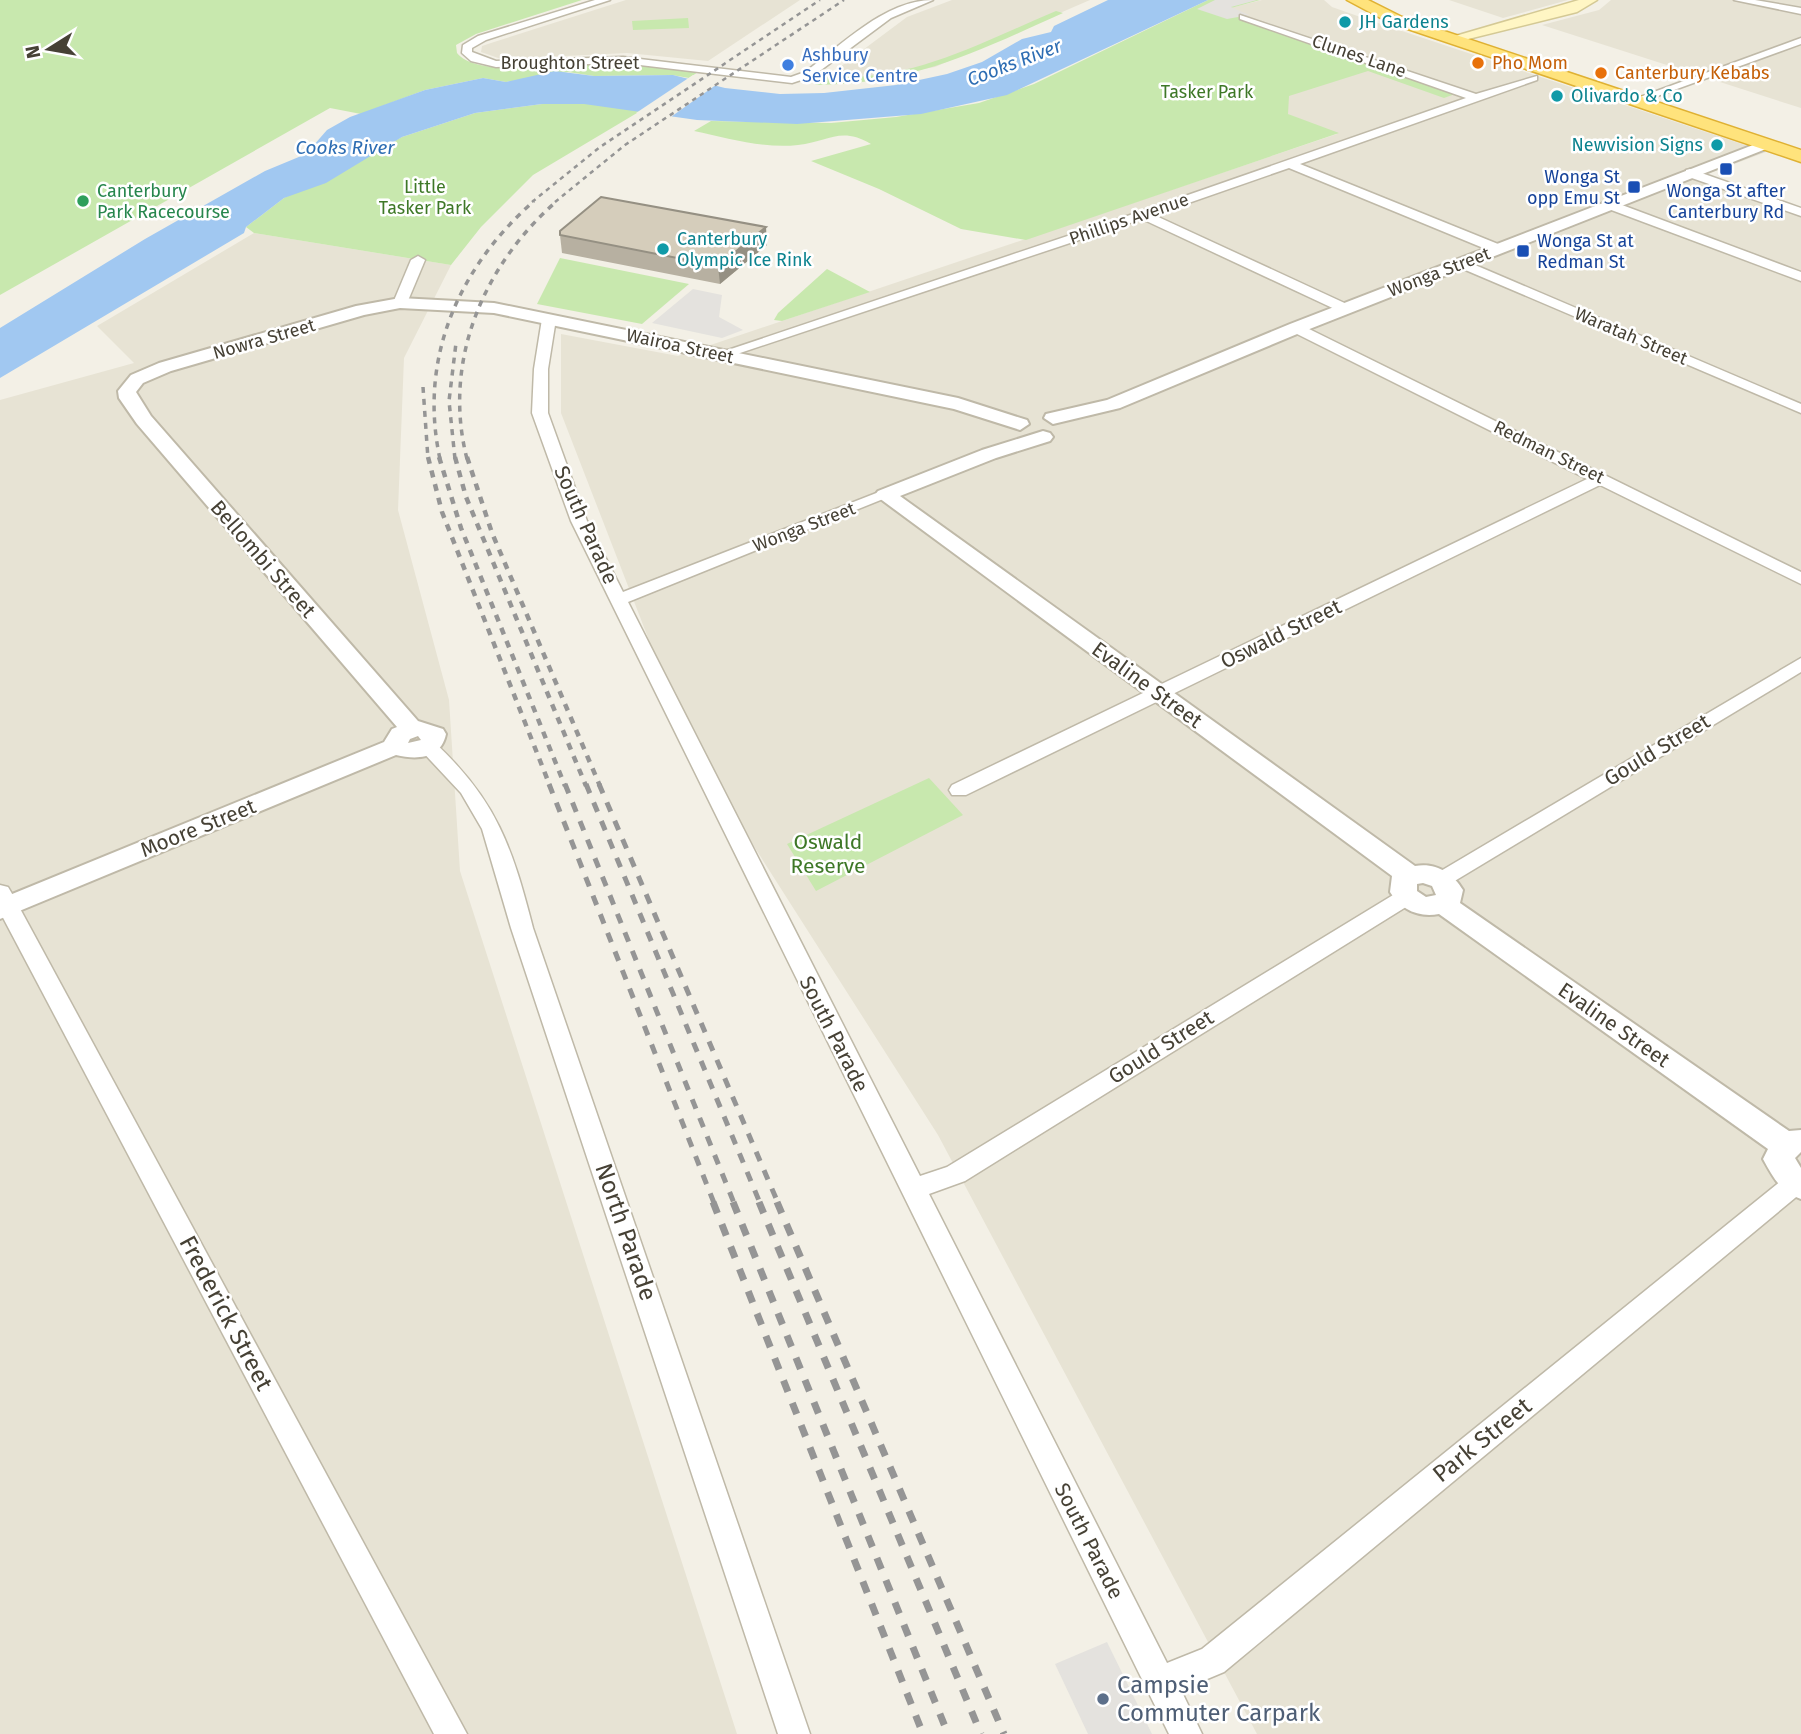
<svg xmlns="http://www.w3.org/2000/svg" width="1801" height="1734" font-family="'Fira Sans',sans-serif">
	<style>
		.residential { fill: #e7e3d4 }
		.green { fill: #c8e8ae }
		.parking { fill: #e4e2de }
		.water { fill: #a1c8f1 }
		.pier { fill: #f3f0e6 }
		.lines { fill: none; stroke-linecap: round; stroke-linejoin: round }
		.minor-casing { stroke: #bfb9a8; stroke-width: 3 }
		.tertiary-casing { stroke: #bfb9a8; stroke-width: 4 }
		.secondary-casing { stroke: #d4c995; stroke-width: 3 }
		.trunk-casing { stroke: #dfb133; stroke-width: 3 }
		.minor { fill: #fff; fill-rule: evenodd }
		.tertiary { fill: #fff; fill-rule: evenodd }
		.secondary { fill: #fff6c4; fill-rule: evenodd }
		.trunk { fill: #ffe37c; fill-rule: evenodd }
		.rail-far4 { stroke: #959595; stroke-width: 2.5; stroke-dasharray: 4.5 4.5; stroke-linecap: butt }
		.rail-far3 { stroke: #959595; stroke-width: 3.5; stroke-dasharray: 6 6; stroke-linecap: butt }
		.rail-far2 { stroke: #959595; stroke-width: 4.5; stroke-dasharray: 7 7; stroke-linecap: butt }
		.rail-far1 { stroke: #959595; stroke-width: 5; stroke-dasharray: 10 10; stroke-linecap: butt }
		.rail { stroke: #959595; stroke-width: 7; stroke-dasharray: 12 12; stroke-linecap: butt }
		.wall { fill: #b7b0a1 }
		.shaded-wall { fill: #959083 }
		.building { fill: #d5cdbb; stroke: #959083; stroke-width: 2 }
		.culture-dot { fill: #0f9aa8; stroke: #fff; stroke-width: 2.5 }
		.food-dot { fill: #e8710a; stroke: #fff; stroke-width: 2.5 }
		.shop-dot { fill: #3f7fe0; stroke: #fff; stroke-width: 2.5 }
		.transit-dot { fill: #1a4fb4; stroke: #fff; stroke-width: 2.5 }
		.leisure-dot { fill: #2e9e5b; stroke: #fff; stroke-width: 2.5 }
		.service-dot { fill: #5c6f8a; stroke: #fff; stroke-width: 2.5 }
		.labels { text-anchor: middle; stroke-width: 5; stroke-linejoin: round; paint-order: stroke }
		.far-culture-label { font-size: 18px; fill: #0d838f; stroke: #fff; text-anchor: start }
		.far-shop-label { font-size: 18px; fill: #366cbe; stroke: #fff; text-anchor: start }
		.far-street-label { font-size: 18px; fill: #464135; stroke: #fff }
		.far-food-label { font-size: 18px; fill: #c56008; stroke: #fff; text-anchor: start }
		.far-park-label { font-size: 18px; fill: #3e7827; stroke: #fff }
		.far-transit-label { font-size: 18px; fill: #164399; stroke: #fff; text-anchor: end }
		.far-leisure-label { font-size: 18px; fill: #27864d; stroke: #fff; text-anchor: start }
		.far-water-label { font-size: 19px; font-style: italic; fill: #2d6db3; stroke: #fff }
		.street-label { font-size: 21px; fill: #464135; stroke: #fff }
		.park-label { font-size: 21px; fill: #3e7827; stroke: #fff }
		.near-street-label { font-size: 24px; fill: #464135; stroke: #fff }
		.near-service-label { font-size: 24px; fill: #4e5e75; stroke: #fff; text-anchor: start }
	</style>
	<rect width="100%" height="100%" fill="#f3f0e6"/>
	<!-- residential -->
	<g class="residential">
		<path d="M 626,0 L 800,0 L 708,61 L 627,53 L 501,59 L 481,52 L 482,46 L 494,42 Z"/>
		<path d="M 952,0 L 1090,0 L 935,67 L 848,82 L 828,76 L 907,17 Z"/>
		<path d="M 1262,0 L 1324,0 L 1332,7 L 1366,19 L 1766,152 L 1700,177 L 1801,214 L 1801,1734 L 1257,1734 L 938,1135 L 690,746 L 561,413 L 561,334 L 678,356 L 1337,134 L 1282,112 L 1222,10 Z"/>
		<path d="M 1449,0 L 1568,0 L 1503,18 Z"/>
		<path d="M 1611,0 L 1801,0 L 1801,108 L 1542,25 L 1599,10 Z"/>
		<path d="M 254,233 L 451,265 L 404,358 L 398,510 L 449,700 L 460,871 L 737,1734 L 0,1734 L 0,400 L 134,363 L 97,326 Z"/>
	</g>
	<!-- green -->
	<g class="green">
		<path d="M 0,0 L 582,0 L 476,34 L 456,45 L 457,53 C 478,79 567,64 600,64 C 633,64 665,67 698,72 L 689,78 L 672,75 L 594,76 L 568,72 L 506,82 L 483,78 L 425,90 L 361,114 L 330,108 L 0,295 Z"/>
		<path d="M 1208,0 L 1260,0 L 1231,8 L 1247,15 L 1241,17 L 1455,94 L 1444,98 L 1368,71 L 1289,96 L 1288,114 L 1339,133 L 1026,240 L 961,229 L 879,189 L 811,161 L 871,144 C 840,126 829,142 798,145 C 764,149 727,138 694,131 L 711,121 L 831,123 L 896,117 L 979,103 L 1034,84 Z"/>
		<path d="M 1056,11 L 1063,13 C 976,52 914,84 815,85 L 828,76 C 908,84 984,41 1056,11 Z"/>
		<path d="M 688,18 L 689,28 L 633,30 L 632,21 Z"/>
		<path d="M 542,104 L 596,104 L 642,110 L 533,175 L 481,227 L 451,265 L 254,233 L 246,227 L 284,198 L 402,137 L 475,113 Z"/>
		<path d="M 560,258 L 689,284 L 642,324 L 537,304 Z"/>
		<path d="M 827,269 L 870,292 L 782,321 L 774,320 L 778,313 Z"/>
		<path d="M 929,778 L 963,815 L 816,891 L 787,844 Z"/>
	</g>
	<!-- parking -->
	<g class="parking">
		<path d="M 1215,0 L 1257,0 L 1231,7 L 1249,15 L 1227,19 L 1197,9 Z"/>
		<path d="M 693,289 L 722,295 L 719,317 L 743,330 L 722,338 L 652,323 Z"/>
		<path d="M 1107,1642 L 1152,1734 L 1088,1734 L 1055,1664 Z"/>
	</g>
	<!-- water -->
	<path class="water" d="M 1108,0 L 1208,0 L 1007,95 L 921,114 L 797,124 L 697,120 L 584,104 L 542,104 L 475,113 L 402,137 L 326,183 L 284,198 L 246,227 L 244,233 L 0,378 L 0,328 L 145,239 L 265,171 L 306,154 L 327,130 L 350,117 L 425,90 L 483,78 L 506,82 L 555,71 L 594,76 L 673,75 L 725,88 L 780,94 L 824,93 L 896,85 L 947,74 L 982,62 L 1022,39 L 1051,32 L 1054,26 Z"/>
	<!-- pier -->
	<path class="pier" d="M 693,75 L 720,82 L 668,119 L 636,113 Z"/>
	<g class="lines">
		<!-- minor casing -->
		<g class="minor-casing">
			<g id="minor">
				<path d="M 595,0 L 610,0 L 486,40 L 472,48 L 472,52 L 496,61 L 623,57 L 791,77 L 805,72 C 842,45 885,0 933,0 L 891,18 L 813,76 L 792,83 L 623,63 L 496,67 L 471,61 L 462,53 L 463,45 L 478,36 Z"/>
				<path d="M 1734,0 L 1755,0 L 1801,8 L 1801,14 Z"/>
				<path d="M 1240,15 L 1476,94 L 1537,76 L 1537,80 L 1300,164 L 1503,246 L 1503,252 L 1493,252 L 1289,168 L 1154,215 L 1351,306 L 1351,312 L 1341,312 L 1142,219 L 728,357 L 716,354 L 1139,212 L 1466,98 L 1240,19 Z"/>
				<path d="M 1801,38 L 1801,44 L 1641,102 L 1632,100 Z"/>
				<path d="M 1690,169 L 1801,208 L 1801,216 L 1686,176 L 1686,170 Z"/>
				<path d="M 1606,202 L 1614,202 L 1801,272 L 1801,281 L 1606,208 Z"/>
				<path d="M 418,256 L 425,260 L 407,303 L 395,306 L 393,303 L 411,260 Z"/>
				<path d="M 1461,259 L 1801,404 L 1801,413 L 1456,266 L 1456,260 Z"/>
				<path d="M 549,315 L 556,319 L 548,369 L 548,413 L 587,521 L 623,592 L 879,492 L 891,492 L 893,495 L 628,602 L 920,1176 L 947,1167 L 1398,892 L 1414,892 L 1417,897 L 1414,902 L 965,1181 L 929,1194 L 1167,1663 L 1202,1649 L 1787,1176 L 1801,1174 L 1801,1193 L 1224,1672 L 1181,1690 L 1202,1734 L 1169,1734 L 571,521 L 532,413 L 534,369 L 542,319 Z"/>
				<path d="M 1291,325 L 1301,325 L 1801,572 L 1801,584 L 1600,485 L 966,795 L 952,795 L 949,790 L 952,785 L 1587,479 L 1291,331 Z"/>
				<path d="M 1801,658 L 1801,672 L 1448,885 L 1434,885 L 1430,880 L 1434,875 Z"/>
				<path d="M 428,741 L 435,743 C 497,801 512,847 533,928 L 810,1734 L 778,1734 L 511,928 L 482,829 L 461,793 L 418,747 Z"/>
				<path d="M 0,885 L 8,887 L 11,892 L 467,1734 L 434,1734 L 0,912 Z"/>
			</g>
		</g>
		<!-- tertiary casing -->
		<g class="tertiary-casing">
			<g id="tertiary">
				<path d="M 1766,140 L 1773,144 L 1771,147 L 1302,332 L 1120,408 L 1053,424 L 1044,418 L 1046,414 L 1107,400 L 1290,324 Z"/>
				<path d="M 400,298 L 494,303 L 958,398 L 1027,420 L 1029,424 L 1020,430 L 954,409 L 494,313 L 400,308 L 364,315 L 171,371 L 143,383 L 136,392 L 151,416 L 418,721 L 443,729 L 446,734 C 441,759 417,760 396,755 L 0,919 L 0,899 L 384,742 L 392,729 L 397,727 L 137,424 L 119,398 L 118,391 L 131,375 L 159,363 L 356,306 ZM 418,736 L 421,740 L 408,743 L 410,739 Z"/>
				<path d="M 1043,431 L 1050,433 L 1053,437 L 1050,441 L 996,458 L 900,496 L 1415,866 C 1435,862 1453,873 1463,890 L 1460,903 L 1789,1131 L 1801,1130 L 1801,1152 L 1795,1158 L 1801,1168 L 1801,1199 C 1780,1192 1773,1177 1763,1159 L 1768,1149 L 1439,914 C 1418,918 1400,909 1390,892 L 1392,876 L 875,495 L 878,491 L 982,450 ZM 1423,883 L 1432,886 L 1436,895 L 1426,897 L 1417,891 L 1417,884 Z"/>
			</g>
		</g>
		<!-- secondary casing -->
		<g class="secondary-casing">
			<path id="secondary" d="M 1579,0 L 1597,0 L 1577,12 L 1452,43 L 1445,39 Z"/>
		</g>
		<!-- trunk casing -->
		<g class="trunk-casing">
			<path id="trunk" d="M 1347,0 L 1368,0 L 1402,17 L 1801,150 L 1801,162 L 1390,23 Z"/>
		</g>
		<!-- minor -->
		<use href="#minor" class="minor"/>
		<!-- tertiary -->
		<use href="#tertiary" class="tertiary"/>
		<!-- secondary -->
		<use href="#secondary" class="secondary"/>
		<!-- trunk -->
		<use href="#trunk" class="trunk"/>
		<!-- rail-far4 -->
		<g class="rail-far4">
			<path d="M 532,202 L 600,147 L 820,0"/>
			<path d="M 555,202 L 625,145 L 844,0"/>
		</g>
		<!-- rail-far3 -->
		<g class="rail-far3">
			<path d="M 423,387 L 428,459"/>
			<path d="M 440,459 C 418,358 459,267 534,201"/>
			<path d="M 455,459 L 449,401 L 456,343"/>
			<path d="M 467,459 C 442,362 483,265 557,201"/>
		</g>
		<!-- rail-far2 -->
		<g class="rail-far2">
			<path d="M 428,457 L 442,512 L 550,786"/>
			<path d="M 439,457 L 461,528 L 565,786"/>
			<path d="M 455,457 L 466,497 L 586,786"/>
			<path d="M 467,457 L 492,533 L 600,786"/>
		</g>
		<!-- rail-far1 -->
		<g class="rail-far1">
			<path d="M 549,784 L 714,1203"/>
			<path d="M 565,784 L 734,1203"/>
			<path d="M 586,784 L 760,1203"/>
			<path d="M 599,784 L 778,1203"/>
		</g>
		<!-- rail -->
		<g class="rail">
			<path d="M 713,1202 L 923,1734"/>
			<path d="M 733,1202 L 948,1734"/>
			<path d="M 759,1202 L 981,1734"/>
			<path d="M 777,1202 L 1004,1734"/>
		</g>
	</g>
	<!-- wall -->
	<path class="wall" d="M 560,235 L 767,245 L 720,284 L 562,253 Z"/>
	<!-- shaded-wall -->
	<path class="shaded-wall" d="M 766,227 L 767,245 L 720,284 L 718,266 Z"/>
	<!-- building -->
	<path class="building" d="M 601,197 L 766,227 L 718,266 L 560,235 L 560,231 Z"/>
	<!-- markers -->
	<g class="culture-dot">
		<circle cx="1345" cy="22" r="7"/>
		<circle cx="1557" cy="96" r="7"/>
		<circle cx="1717" cy="145" r="7"/>
		<circle cx="663" cy="249" r="7"/>
	</g>
	<g class="food-dot">
		<circle cx="1478" cy="63" r="7"/>
		<circle cx="1601" cy="73" r="7"/>
	</g>
	<circle class="shop-dot" cx="788" cy="65" r="7"/>
	<g class="transit-dot">
		<rect x="1719" y="162" width="14" height="14" rx="3.5"/>
		<rect x="1627" y="180" width="14" height="14" rx="3.5"/>
		<rect x="1516" y="244" width="14" height="14" rx="3.5"/>
	</g>
	<circle class="leisure-dot" cx="83" cy="201" r="7"/>
	<circle class="service-dot" cx="1103" cy="1699" r="7"/>
	<g class="labels">
		<!-- far-culture labels -->
		<g class="far-culture-label">
			<text x="1359" y="28">JH Gardens</text>
			<text x="1571" y="102">Olivardo &amp; Co</text>
			<text x="1703" y="151" text-anchor="end">Newvision Signs</text>
			<text x="677" y="245">Canterbury<tspan x="677" dy="21">Olympic Ice Rink</tspan></text>
		</g>
		<!-- far-shop labels -->
		<g class="far-shop-label">
			<text x="802" y="61">Ashbury<tspan x="802" dy="21">Service Centre</tspan></text>
		</g>
		<!-- far-street labels -->
		<g class="far-street-label">
			<text transform="translate(1359 56) rotate(19)" y="6">Clunes Lane</text>
			<text x="570" y="69">Broughton Street</text>
			<text transform="translate(1129 219) rotate(-19)" y="6">Phillips Avenue</text>
			<text transform="translate(1439 272) rotate(-21)" y="6">Wonga Street</text>
			<text transform="translate(1631 336) rotate(23)" y="6">Waratah Street</text>
			<text transform="translate(264 339) rotate(-16)" y="6">Nowra Street</text>
			<text transform="translate(680 346) rotate(12)" y="6">Wairoa Street</text>
			<text transform="translate(1549 452) rotate(26)" y="6">Redman Street</text>
			<text transform="translate(804 527) rotate(-21)" y="6">Wonga Street</text>
		</g>
		<!-- far-food labels -->
		<g class="far-food-label">
			<text x="1492" y="69">Pho Mom</text>
			<text x="1615" y="79">Canterbury Kebabs</text>
		</g>
		<!-- far-park labels -->
		<g class="far-park-label">
			<text x="1207" y="98">Tasker Park</text>
			<text x="425" y="193">Little<tspan x="425" dy="21">Tasker Park</tspan></text>
		</g>
		<!-- far-transit labels -->
		<g class="far-transit-label">
			<text x="1620" y="183">Wonga St<tspan x="1620" dy="21">opp Emu St</tspan></text>
			<text x="1726" y="197" text-anchor="middle">Wonga St after<tspan x="1726" dy="21">Canterbury Rd</tspan></text>
			<text x="1537" y="247" text-anchor="start">Wonga St at<tspan x="1537" dy="21">Redman St</tspan></text>
		</g>
		<!-- far-leisure labels -->
		<g class="far-leisure-label">
			<text x="97" y="197">Canterbury<tspan x="97" dy="21">Park Racecourse</tspan></text>
		</g>
		<!-- far-water labels -->
		<g class="far-water-label">
			<text transform="translate(1014 62) rotate(-21)" y="7">Cooks River</text>
			<text x="345" y="154">Cooks River</text>
		</g>
		<!-- street labels -->
		<g class="street-label">
			<text transform="translate(586 525) rotate(66)" y="7">South Parade</text>
			<text transform="translate(263 559) rotate(49)" y="7">Bellombi Street</text>
			<text transform="translate(1281 634) rotate(-26)" y="7">Oswald Street</text>
			<text transform="translate(1147 685) rotate(36)" y="7">Evaline Street</text>
			<text transform="translate(1657 750) rotate(-31)" y="7">Gould Street</text>
			<text transform="translate(198 828) rotate(-22)" y="7">Moore Street</text>
			<text transform="translate(1614 1025) rotate(35)" y="7">Evaline Street</text>
			<text transform="translate(834 1034) rotate(63)" y="7">South Parade</text>
			<text transform="translate(1161 1047) rotate(-32)" y="7">Gould Street</text>
			<text transform="translate(1089 1541) rotate(63)" y="7">South Parade</text>
		</g>
		<!-- park labels -->
		<g class="park-label">
			<text x="828" y="849">Oswald<tspan x="828" dy="24">Reserve</tspan></text>
		</g>
		<!-- near-street labels -->
		<g class="near-street-label">
			<text transform="translate(626 1232) rotate(71)" y="8">North Parade</text>
			<text transform="translate(226 1313) rotate(62)" y="8">Frederick Street</text>
			<text transform="translate(1482 1440) rotate(-39)" y="8">Park Street</text>
		</g>
		<!-- near-service labels -->
		<g class="near-service-label">
			<text x="1117" y="1693">Campsie<tspan x="1117" dy="28">Commuter Carpark</tspan></text>
		</g>
	</g>
	<!-- north arrow -->
	<g transform="translate(49 49) rotate(259)" stroke="#ffffff" stroke-width="5" paint-order="stroke">
	<path d="M0-5L12 26L0 18L-12 26Z" fill="#464135"/>
	<text y="-10" font-size="19" font-weight="bold" text-anchor="middle" fill="#464135">N</text>
	</g>
</svg>
